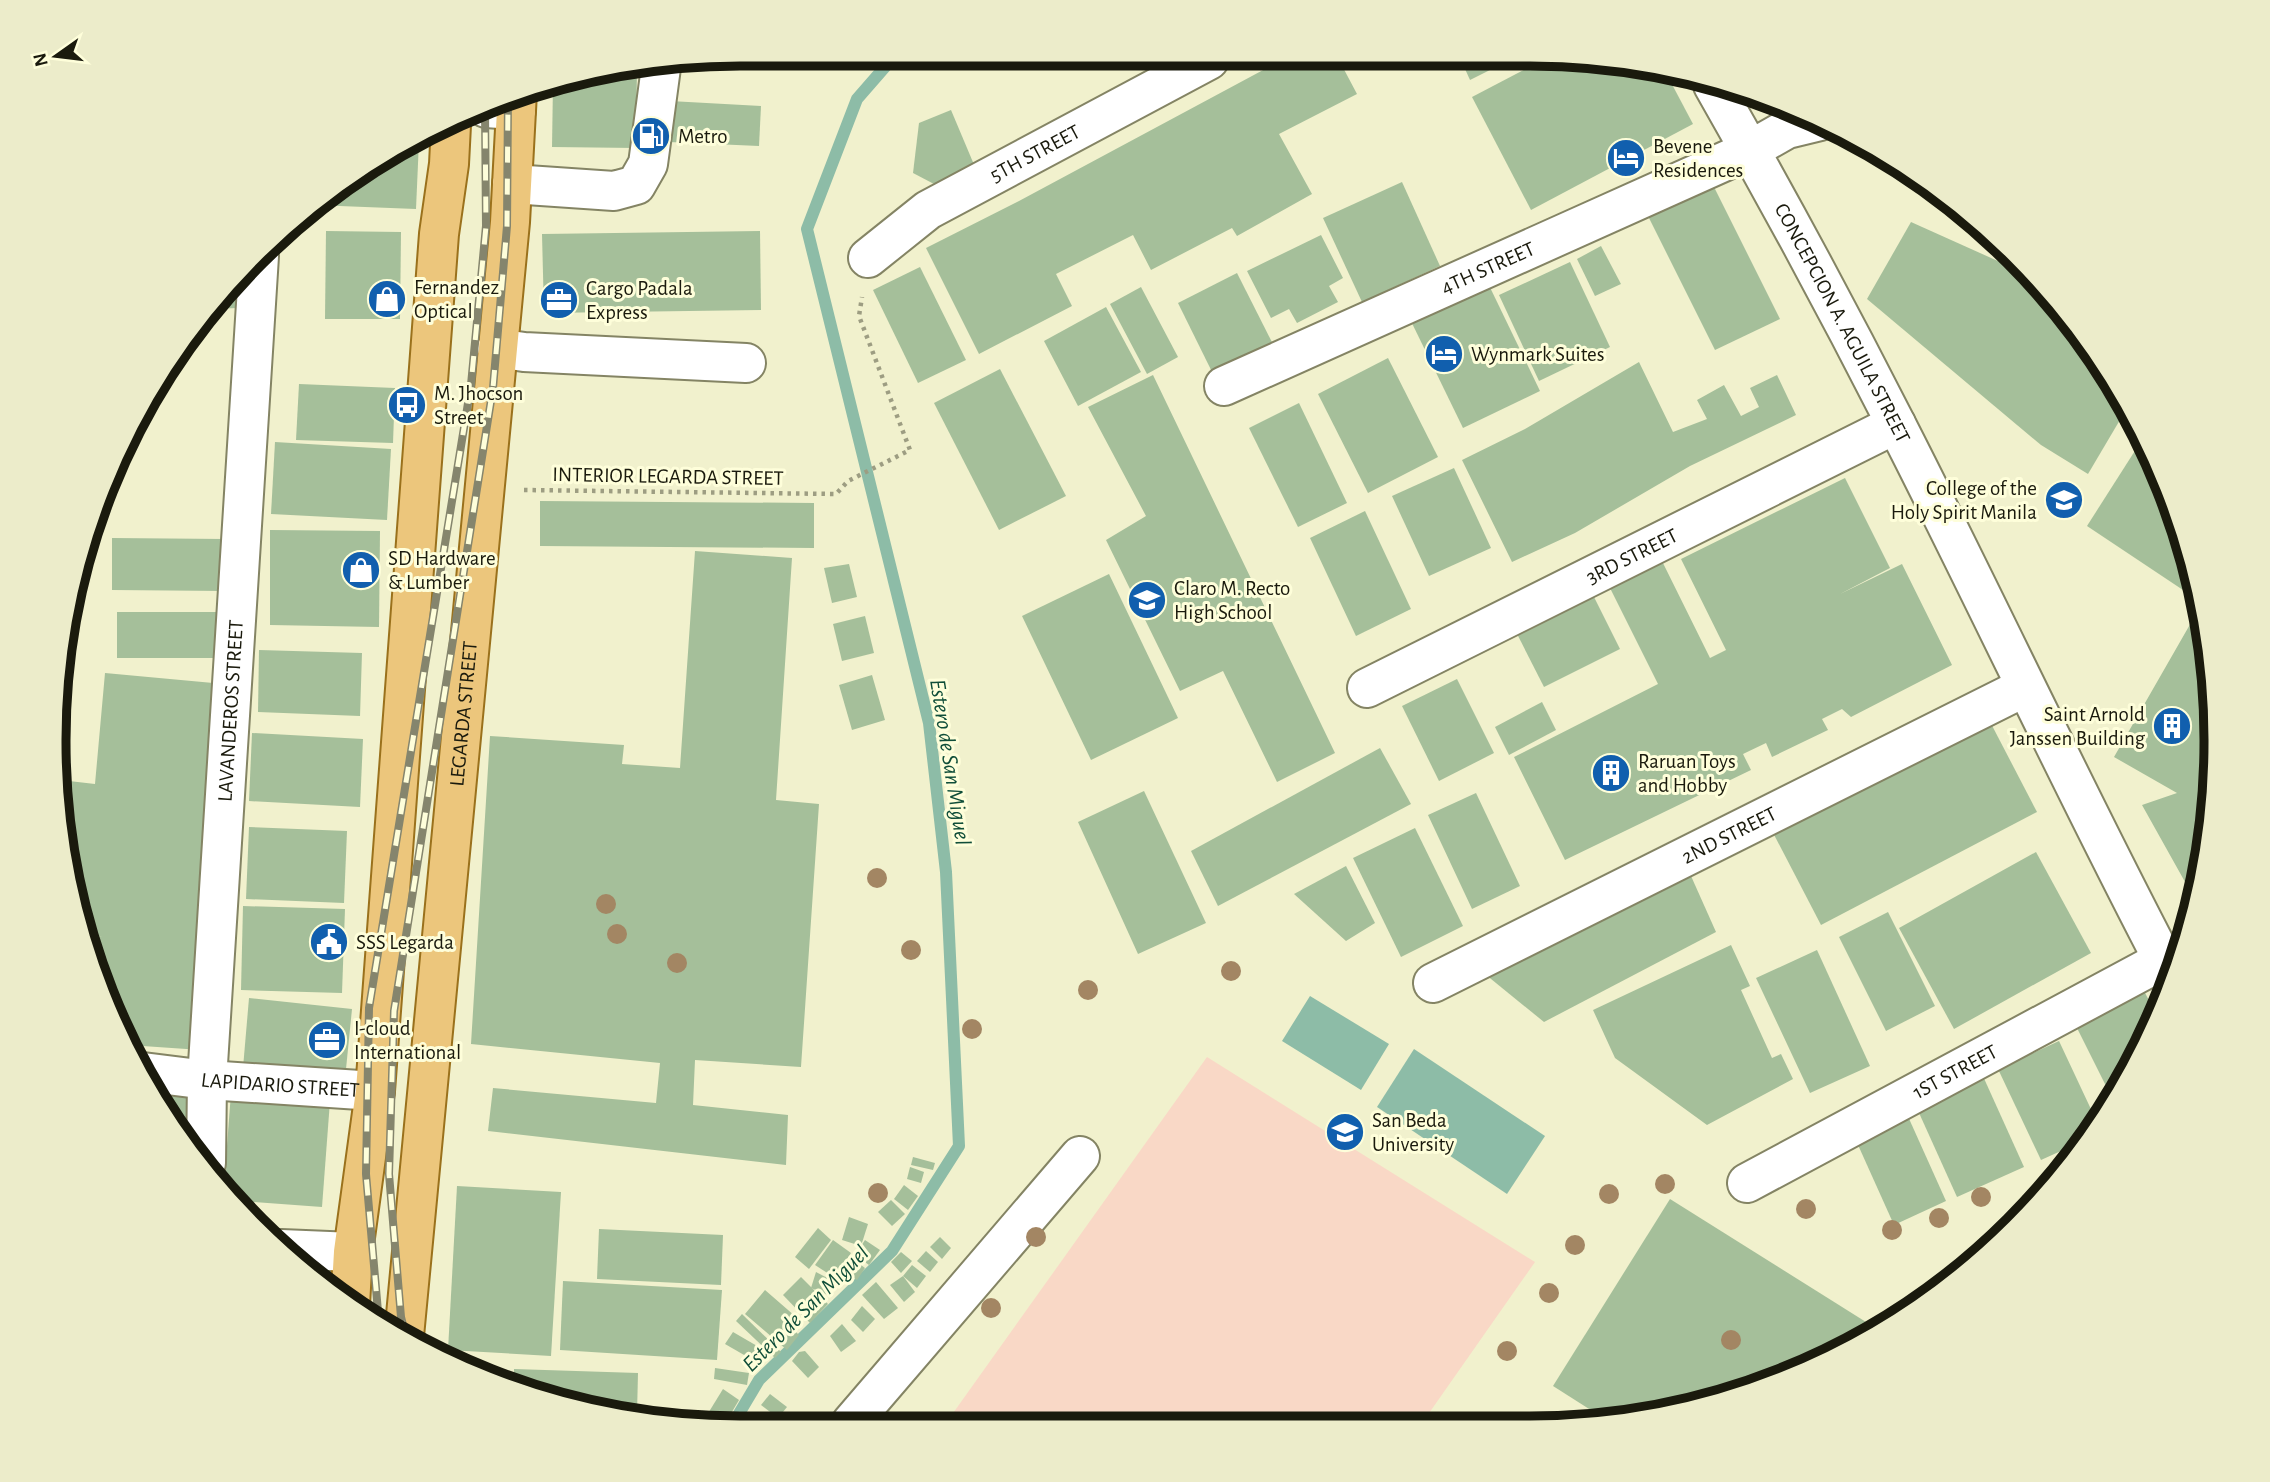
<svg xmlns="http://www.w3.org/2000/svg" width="2270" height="1482" font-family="'Alegreya Sans',sans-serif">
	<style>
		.green { fill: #f9d8c6 }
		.water { fill: #8dbca7 }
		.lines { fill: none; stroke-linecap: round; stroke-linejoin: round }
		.stream { stroke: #8dbca7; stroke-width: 12 }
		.building { fill: #a5bf9a }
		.minor-casing { stroke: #848464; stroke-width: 42 }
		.major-casing { stroke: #9a711c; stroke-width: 42 }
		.path { stroke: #9d9d82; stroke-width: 4.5; stroke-dasharray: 3.5 5; stroke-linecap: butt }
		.minor { stroke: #fff; stroke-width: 38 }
		.major { stroke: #ecc67c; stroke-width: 38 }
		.rail-casing { stroke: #85856d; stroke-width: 8 }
		.rail { stroke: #fefeda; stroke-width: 5; stroke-dasharray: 16; stroke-linecap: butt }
		.tree { fill: #a38663 }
		.labels { text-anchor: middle; stroke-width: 6; stroke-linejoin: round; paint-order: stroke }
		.poi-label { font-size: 21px; fill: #1a1a0d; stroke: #fefeda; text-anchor: start }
		.street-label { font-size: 21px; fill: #1a1a0d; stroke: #fefeda }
		.water-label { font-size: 23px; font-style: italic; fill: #104e39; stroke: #fefeda }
		.rim { fill: none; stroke: #1a1a0d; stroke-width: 9 }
	</style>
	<rect width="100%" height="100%" fill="#f1f1cd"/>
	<!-- green -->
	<path class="green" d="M 1207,1057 L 1535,1262 L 1420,1426 L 946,1423 Z"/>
	<!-- water -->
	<g class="water">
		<path d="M 1310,996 L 1389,1044 L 1361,1090 L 1282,1041 Z"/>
		<path d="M 1414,1049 L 1545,1136 L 1507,1194 L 1377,1107 Z"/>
	</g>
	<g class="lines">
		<!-- stream -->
		<path class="stream" d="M 734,1422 L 759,1380 L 892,1251 L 959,1146 L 946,872 L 929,723 L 807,229 L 857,99 L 891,60"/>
	</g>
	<!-- building -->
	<g class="building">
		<path d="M 1282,60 L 1339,60 L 1357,94 L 1279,134 L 1312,194 L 1237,236 L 1232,228 L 1151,270 L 1133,235 L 1056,274 L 1072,306 L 979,354 L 926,248 L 1019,201 Z"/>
		<path d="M 1461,60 L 1510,60 L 1470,80 Z"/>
		<path d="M 1543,60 L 1619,60 L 1666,73 L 1693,124 L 1531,210 L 1472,97 Z"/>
		<path d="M 635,64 L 637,64 L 636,148 L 552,147 L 553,83 Z"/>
		<path d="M 670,101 L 761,106 L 759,146 L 669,142 Z"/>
		<path d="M 951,110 L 975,167 L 934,184 L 913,173 L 919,123 Z"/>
		<path d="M 419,141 L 416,209 L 314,205 L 359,170 Z"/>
		<path d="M 1706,171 L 1780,319 L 1715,350 L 1642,204 Z"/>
		<path d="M 1402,182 L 1440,266 L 1362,302 L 1323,218 Z"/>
		<path d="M 1911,222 L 2029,275 L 2074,323 L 2127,408 L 2088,474 L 2041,445 L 1867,299 Z"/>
		<path d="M 326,231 L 401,232 L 400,319 L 325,319 Z"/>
		<path d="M 760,231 L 761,310 L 544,313 L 542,234 Z"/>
		<path d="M 1321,235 L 1343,278 L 1329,286 L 1338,302 L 1297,323 L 1289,309 L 1271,318 L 1247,271 Z"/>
		<path d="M 1601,246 L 1621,284 L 1595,296 L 1577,259 Z"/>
		<path d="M 1570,262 L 1610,347 L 1539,381 L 1499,295 Z"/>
		<path d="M 920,267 L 966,360 L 918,383 L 873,290 Z"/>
		<path d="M 1237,273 L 1277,352 L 1217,382 L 1178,303 Z"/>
		<path d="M 1485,277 L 1540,391 L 1463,428 L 1408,315 Z"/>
		<path d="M 238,278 L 239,308 L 209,309 Z"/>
		<path d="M 1141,287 L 1178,357 L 1147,374 L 1110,304 Z"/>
		<path d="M 1106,307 L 1141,372 L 1078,406 L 1044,341 Z"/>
		<path d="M 1388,358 L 1438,457 L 1368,493 L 1318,394 Z"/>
		<path d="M 1639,362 L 1673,432 L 1707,419 L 1697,400 L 1724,385 L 1741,416 L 1759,407 L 1750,388 L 1777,375 L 1796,415 L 1690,466 L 1575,533 L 1512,562 L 1462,460 L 1525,429 Z"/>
		<path d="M 1000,369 L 1066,496 L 999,530 L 934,403 Z"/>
		<path d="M 1153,375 L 1335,753 L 1277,782 L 1223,671 L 1180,691 L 1106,540 L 1146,516 L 1088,407 Z"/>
		<path d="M 299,384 L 395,388 L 393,443 L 296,440 Z"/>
		<path d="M 1299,403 L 1347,503 L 1298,527 L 1249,428 Z"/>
		<path d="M 275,442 L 391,449 L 387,520 L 271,514 Z"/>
		<path d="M 2138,446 L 2151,454 L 2192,563 L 2198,600 L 2087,526 Z"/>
		<path d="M 1454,468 L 1491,548 L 1429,576 L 1392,496 Z"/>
		<path d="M 1845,478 L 1890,568 L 1840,594 L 1902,564 L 1952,665 L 1851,717 L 1842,709 L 1822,719 L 1828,730 L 1772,757 L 1766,743 L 1743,754 L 1751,770 L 1565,860 L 1514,757 L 1658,684 L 1606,580 L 1658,553 L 1710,658 L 1726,650 L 1681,559 Z"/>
		<path d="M 540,501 L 814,503 L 814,548 L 540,546 Z"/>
		<path d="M 1365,511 L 1411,609 L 1356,636 L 1310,538 Z"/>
		<path d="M 270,530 L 380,531 L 379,627 L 270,625 Z"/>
		<path d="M 112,538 L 225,539 L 225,591 L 112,590 Z"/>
		<path d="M 695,551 L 792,558 L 776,800 L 819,804 L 801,1067 L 695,1060 L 693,1105 L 788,1115 L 786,1165 L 488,1131 L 493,1088 L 656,1103 L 660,1063 L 471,1044 L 490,736 L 624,745 L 622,764 L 680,768 Z"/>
		<path d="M 849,564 L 857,597 L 832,603 L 824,568 Z"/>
		<path d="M 1109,574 L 1178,718 L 1091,760 L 1022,616 Z"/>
		<path d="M 1589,587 L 1620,649 L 1544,687 L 1513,626 Z"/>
		<path d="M 2200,607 L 2214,696 L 2210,830 L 2194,898 L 2142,805 L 2177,793 L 2114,757 Z"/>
		<path d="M 117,612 L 221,612 L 222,658 L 117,658 Z"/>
		<path d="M 865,616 L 874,653 L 842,661 L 833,624 Z"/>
		<path d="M 259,650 L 362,653 L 360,716 L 258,712 Z"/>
		<path d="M 105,673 L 224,684 L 201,1050 L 128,1045 L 107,1004 L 84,937 L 102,937 L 83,935 L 78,918 L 65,840 L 69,781 L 95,784 Z"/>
		<path d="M 872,675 L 885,720 L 852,730 L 839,685 Z"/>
		<path d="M 1457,679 L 1494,753 L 1439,781 L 1402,706 Z"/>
		<path d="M 1542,702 L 1556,730 L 1509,755 L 1495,727 Z"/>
		<path d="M 1986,714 L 2037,812 L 1821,925 L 1770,827 Z"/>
		<path d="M 252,733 L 363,739 L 360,807 L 249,801 Z"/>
		<path d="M 1380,748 L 1411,804 L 1218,906 L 1191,851 Z"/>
		<path d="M 1144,791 L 1206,923 L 1138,954 L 1078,822 Z"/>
		<path d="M 1476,793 L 1520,886 L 1472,909 L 1428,815 Z"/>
		<path d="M 249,827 L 347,831 L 344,903 L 246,899 Z"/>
		<path d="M 1415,828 L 1463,926 L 1401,957 L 1353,858 Z"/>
		<path d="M 2036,852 L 2091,953 L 1954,1029 L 1899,928 Z"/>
		<path d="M 1346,866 L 1375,923 L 1346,941 L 1294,894 Z"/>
		<path d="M 1687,867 L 1716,932 L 1544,1022 L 1480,970 Z"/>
		<path d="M 243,906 L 345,909 L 342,993 L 241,990 Z"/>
		<path d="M 1888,912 L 1935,1006 L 1886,1031 L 1839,937 Z"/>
		<path d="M 1731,945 L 1750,986 L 1741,990 L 1772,1058 L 1781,1054 L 1793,1079 L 1707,1125 L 1615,1058 L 1593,1010 Z"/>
		<path d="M 1817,950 L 1870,1066 L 1810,1093 L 1756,978 Z"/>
		<path d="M 2143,989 L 2156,1014 L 2124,1084 L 2113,1100 L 2075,1024 Z"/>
		<path d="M 249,998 L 352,1009 L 345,1079 L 243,1068 Z"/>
		<path d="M 2059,1041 L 2097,1122 L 2083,1141 L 2041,1160 L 1998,1069 Z"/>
		<path d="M 1982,1074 L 2024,1167 L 1957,1197 L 1915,1104 Z"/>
		<path d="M 152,1089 L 201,1096 L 198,1155 L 170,1122 Z"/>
		<path d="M 231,1093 L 330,1101 L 322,1207 L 239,1201 L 224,1185 Z"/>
		<path d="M 1906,1112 L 1946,1201 L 1894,1225 L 1854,1136 Z"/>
		<path d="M 913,1157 L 935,1163 L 933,1170 L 911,1165 Z"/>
		<path d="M 910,1167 L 924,1172 L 921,1183 L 907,1179 Z"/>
		<path d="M 904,1185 L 918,1196 L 908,1210 L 894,1199 Z"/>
		<path d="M 457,1186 L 561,1192 L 551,1356 L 448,1350 Z"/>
		<path d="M 1670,1199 L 1866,1322 L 1852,1345 L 1833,1357 L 1706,1404 L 1608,1421 L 1553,1386 Z"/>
		<path d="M 891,1200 L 905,1214 L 892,1226 L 878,1212 Z"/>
		<path d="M 2021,1216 L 2002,1235 L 1998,1226 Z"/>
		<path d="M 849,1217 L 868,1224 L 861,1246 L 842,1240 Z"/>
		<path d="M 818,1228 L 831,1240 L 809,1269 L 795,1257 Z"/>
		<path d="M 599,1229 L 723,1235 L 721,1285 L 597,1279 Z"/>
		<path d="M 940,1237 L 951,1248 L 942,1259 L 930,1247 Z"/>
		<path d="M 833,1240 L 851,1253 L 835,1278 L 815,1265 Z"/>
		<path d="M 865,1240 L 880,1250 L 869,1265 L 855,1255 Z"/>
		<path d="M 926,1251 L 938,1262 L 930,1272 L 917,1261 Z"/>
		<path d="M 901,1252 L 912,1261 L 901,1273 L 891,1262 Z"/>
		<path d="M 1968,1255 L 1975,1260 L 1953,1280 L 1952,1280 Z"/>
		<path d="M 852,1258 L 865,1268 L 857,1280 L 843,1271 Z"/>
		<path d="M 912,1265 L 926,1276 L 917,1288 L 903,1276 Z"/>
		<path d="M 816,1272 L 835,1282 L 830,1296 L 811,1288 Z"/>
		<path d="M 903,1276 L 915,1292 L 904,1302 L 890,1285 Z"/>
		<path d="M 801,1277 L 828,1304 L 810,1323 L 783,1295 Z"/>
		<path d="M 563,1281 L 722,1290 L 717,1360 L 560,1350 Z"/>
		<path d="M 876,1282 L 898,1308 L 884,1319 L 862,1295 Z"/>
		<path d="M 765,1290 L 803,1323 L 795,1331 L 799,1335 L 787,1350 L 745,1314 Z"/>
		<path d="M 862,1306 L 875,1319 L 863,1332 L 851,1320 Z"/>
		<path d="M 742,1314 L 781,1352 L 775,1358 L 736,1321 Z"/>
		<path d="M 842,1324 L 856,1341 L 841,1352 L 830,1336 Z"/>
		<path d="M 733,1332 L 764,1350 L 758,1363 L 725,1344 Z"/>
		<path d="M 805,1351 L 819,1367 L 808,1378 L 792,1361 L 799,1352 Z"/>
		<path d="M 715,1368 L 749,1373 L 747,1385 L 714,1379 Z"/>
		<path d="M 514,1369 L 638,1373 L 637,1414 L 621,1414 L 514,1385 Z"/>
		<path d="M 723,1389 L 739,1400 L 726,1422 L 718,1422 L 707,1415 Z"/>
		<path d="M 770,1394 L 787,1407 L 778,1418 L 761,1405 Z"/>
		<path d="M 746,1415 L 759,1422 L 742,1422 Z"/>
	</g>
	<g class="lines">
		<!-- minor casing -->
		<g class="minor-casing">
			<g id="minor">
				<path id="s1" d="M 1713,85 C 1777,197 1838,310 1896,424 C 1990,608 2076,795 2172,977"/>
				<path d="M 486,108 L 516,110"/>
				<path d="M 512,184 L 614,191 L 636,185 L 648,164 L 662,60"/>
				<path id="s2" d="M 868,258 L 928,210 L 1209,60"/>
				<path d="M 497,348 L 524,352 L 746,363"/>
				<path id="s3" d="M 1224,386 L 1750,150 L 1787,129 L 1820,121"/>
				<path id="s4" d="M 1367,688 L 1896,424"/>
				<path id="s5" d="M 1433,983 L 2025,687"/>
				<path id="s6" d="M 143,1072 L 207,1080 L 375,1091"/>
				<path id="s7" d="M 206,1163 L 207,1080 L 259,256"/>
				<path id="s8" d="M 1747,1183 L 2163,960"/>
				<path d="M 281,1249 L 353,1252"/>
				<path d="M 851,1423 L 1080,1156"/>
			</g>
		</g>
		<!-- major casing -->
		<g class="major-casing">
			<g id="major">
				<path d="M 350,1305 L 353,1252 L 375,1091 L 439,234 L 449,164 L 451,125"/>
				<path id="s9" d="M 404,1336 L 510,222 L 517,92"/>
			</g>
		</g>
		<!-- path -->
		<path class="path" d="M 524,490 L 836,494 L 848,481 L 910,450 L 859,316 L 862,297"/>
		<!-- minor -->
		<use href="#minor" class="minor"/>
		<!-- major -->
		<use href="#major" class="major"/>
		<!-- rail casing -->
		<g class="rail-casing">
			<g id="rail">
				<path d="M 379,1323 L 366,1174 L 369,1008 L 471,385 L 486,226 L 485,108"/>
				<path d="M 406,1337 L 401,1317 L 389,1174 L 394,1011 L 493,388 L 507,226 L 508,97"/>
			</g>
		</g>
		<!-- rail -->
		<use href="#rail" class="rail"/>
	</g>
	<!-- trees -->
	<g class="tree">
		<circle cx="877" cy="878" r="10"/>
		<circle cx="606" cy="904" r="10"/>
		<circle cx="617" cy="934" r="10"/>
		<circle cx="911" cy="950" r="10"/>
		<circle cx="677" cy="963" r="10"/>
		<circle cx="1231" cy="971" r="10"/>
		<circle cx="1088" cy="990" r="10"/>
		<circle cx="972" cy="1029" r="10"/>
		<circle cx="1665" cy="1184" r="10"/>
		<circle cx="878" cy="1193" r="10"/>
		<circle cx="1609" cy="1194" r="10"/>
		<circle cx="1981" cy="1197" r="10"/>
		<circle cx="1806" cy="1209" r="10"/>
		<circle cx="1939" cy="1218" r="10"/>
		<circle cx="1892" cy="1230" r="10"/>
		<circle cx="1036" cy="1237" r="10"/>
		<circle cx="1575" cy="1245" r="10"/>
		<circle cx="1549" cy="1293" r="10"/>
		<circle cx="991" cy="1308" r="10"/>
		<circle cx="1731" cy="1340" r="10"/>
		<circle cx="1507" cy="1351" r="10"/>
	</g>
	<!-- icons -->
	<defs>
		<g id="fuel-disc" transform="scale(2.0125)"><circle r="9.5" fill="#115fae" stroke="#fefeda"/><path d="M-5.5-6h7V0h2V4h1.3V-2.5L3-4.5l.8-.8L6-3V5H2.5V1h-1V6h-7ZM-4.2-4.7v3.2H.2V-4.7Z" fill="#fff"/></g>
		<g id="hotel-disc" transform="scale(2.0125)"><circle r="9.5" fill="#115fae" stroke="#fefeda"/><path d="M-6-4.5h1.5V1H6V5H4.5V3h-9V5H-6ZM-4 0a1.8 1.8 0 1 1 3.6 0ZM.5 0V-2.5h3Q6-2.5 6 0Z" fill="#fff"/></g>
		<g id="shop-disc" transform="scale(2.0125)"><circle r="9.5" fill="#115fae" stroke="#fefeda"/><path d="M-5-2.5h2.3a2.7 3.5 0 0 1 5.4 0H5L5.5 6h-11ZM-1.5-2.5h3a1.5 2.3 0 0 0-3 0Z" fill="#fff"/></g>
		<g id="office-disc" transform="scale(2.0125)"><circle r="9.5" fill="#115fae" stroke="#fefeda"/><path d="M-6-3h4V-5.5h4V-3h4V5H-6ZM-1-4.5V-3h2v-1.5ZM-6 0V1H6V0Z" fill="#fff"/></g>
		<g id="bus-disc" transform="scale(2.0125)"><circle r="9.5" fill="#115fae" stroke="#fefeda"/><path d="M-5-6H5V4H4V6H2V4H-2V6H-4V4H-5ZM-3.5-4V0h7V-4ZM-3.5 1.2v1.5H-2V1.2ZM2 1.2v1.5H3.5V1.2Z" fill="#fff"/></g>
		<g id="university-disc" transform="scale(2.0125)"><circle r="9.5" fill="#115fae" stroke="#fefeda"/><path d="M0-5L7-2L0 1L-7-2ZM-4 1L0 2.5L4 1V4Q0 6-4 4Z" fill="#fff"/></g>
		<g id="school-disc" transform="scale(2.0125)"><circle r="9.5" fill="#115fae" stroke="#fefeda"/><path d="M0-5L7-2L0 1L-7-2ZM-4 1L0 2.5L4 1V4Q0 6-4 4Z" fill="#fff"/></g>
		<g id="building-disc" transform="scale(2.0125)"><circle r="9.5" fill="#115fae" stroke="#fefeda"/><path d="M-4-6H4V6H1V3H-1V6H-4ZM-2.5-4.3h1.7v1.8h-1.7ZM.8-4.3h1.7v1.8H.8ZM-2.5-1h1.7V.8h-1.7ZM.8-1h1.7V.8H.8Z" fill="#fff"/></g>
		<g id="civic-disc" transform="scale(2.0125)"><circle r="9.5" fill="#115fae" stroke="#fefeda"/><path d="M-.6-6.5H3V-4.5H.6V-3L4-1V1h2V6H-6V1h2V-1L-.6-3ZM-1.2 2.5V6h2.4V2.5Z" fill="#fff"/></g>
	</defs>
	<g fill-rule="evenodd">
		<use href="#fuel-disc" x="651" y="136"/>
		<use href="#hotel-disc" x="1626" y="158"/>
		<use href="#shop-disc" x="387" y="299"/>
		<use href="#office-disc" x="559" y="300"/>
		<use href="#hotel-disc" x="1444" y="354"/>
		<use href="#bus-disc" x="407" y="405"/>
		<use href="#university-disc" x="2064" y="500"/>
		<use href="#shop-disc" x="361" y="570"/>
		<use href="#school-disc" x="1147" y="600"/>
		<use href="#building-disc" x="2172" y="726"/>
		<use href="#building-disc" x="1611" y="773"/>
		<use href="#civic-disc" x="329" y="942"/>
		<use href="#office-disc" x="327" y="1040"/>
		<use href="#university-disc" x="1345" y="1132"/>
	</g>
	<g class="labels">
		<!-- poi labels -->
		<g class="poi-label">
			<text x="678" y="143">Metro</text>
			<text x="1653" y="153">Bevene<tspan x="1653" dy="24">Residences</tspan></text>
			<text x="414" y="294">Fernandez<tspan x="414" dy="24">Optical</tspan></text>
			<text x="586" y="295">Cargo Padala<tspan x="586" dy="24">Express</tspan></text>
			<text x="1471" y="361">Wynmark Suites</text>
			<text x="434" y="400">M. Jhocson<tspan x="434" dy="24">Street</tspan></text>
			<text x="2037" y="495" text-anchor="end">College of the<tspan x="2037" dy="24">Holy Spirit Manila</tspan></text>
			<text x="388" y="565">SD Hardware<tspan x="388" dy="24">&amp; Lumber</tspan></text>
			<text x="1174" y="595">Claro M. Recto<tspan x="1174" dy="24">High School</tspan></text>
			<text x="2145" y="721" text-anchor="end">Saint Arnold<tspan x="2145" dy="24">Janssen Building</tspan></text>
			<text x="1638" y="768">Raruan Toys<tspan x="1638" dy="24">and Hobby</tspan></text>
			<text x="356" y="949">SSS Legarda</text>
			<text x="354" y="1035">I-cloud<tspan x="354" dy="24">International</tspan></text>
			<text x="1372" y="1127">San Beda<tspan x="1372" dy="24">University</tspan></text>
		</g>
		<!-- street labels -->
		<g class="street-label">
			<text dy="7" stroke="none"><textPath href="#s2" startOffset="198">5TH STREET</textPath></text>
			<text dy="7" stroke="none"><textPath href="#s3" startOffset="289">4TH STREET</textPath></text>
			<text dy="7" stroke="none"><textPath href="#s1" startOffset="271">CONCEPCION A. AGUILA STREET</textPath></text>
			<text transform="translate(668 476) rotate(1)" y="7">INTERIOR LEGARDA STREET</text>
			<text dy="7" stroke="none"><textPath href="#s4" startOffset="296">3RD STREET</textPath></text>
			<text dy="7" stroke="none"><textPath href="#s7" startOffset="453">LAVANDEROS STREET</textPath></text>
			<text dy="7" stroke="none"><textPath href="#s9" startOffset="625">LEGARDA STREET</textPath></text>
			<text dy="7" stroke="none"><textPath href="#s5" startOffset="331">2ND STREET</textPath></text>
			<text dy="7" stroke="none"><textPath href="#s8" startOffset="236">1ST STREET</textPath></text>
			<text dy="7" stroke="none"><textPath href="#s6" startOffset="138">LAPIDARIO STREET</textPath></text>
		</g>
		<!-- water labels -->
		<g class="water-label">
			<text transform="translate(951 762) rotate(81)" y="8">Estero de San Miguel</text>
			<text transform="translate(805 1308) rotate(-45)" y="8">Estero de San Miguel</text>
		</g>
	</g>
	<!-- crop -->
	<path d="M0 0H2270V1482H0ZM740 66H1530A674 674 0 0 1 2204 740V742A674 674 0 0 1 1530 1416H740A674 674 0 0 1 66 742V740A674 674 0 0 1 740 66Z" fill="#ececca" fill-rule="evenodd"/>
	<path class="rim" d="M740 66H1530A674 674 0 0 1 2204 740V742A674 674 0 0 1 1530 1416H740A674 674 0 0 1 66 742V740A674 674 0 0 1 740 66Z"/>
	<!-- north arrow -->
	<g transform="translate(56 56) rotate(256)" stroke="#fefeda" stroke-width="5" paint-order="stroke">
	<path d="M0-5L12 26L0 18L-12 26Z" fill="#1a1a0d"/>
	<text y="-10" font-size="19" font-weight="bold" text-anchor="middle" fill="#1a1a0d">N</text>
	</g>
</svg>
